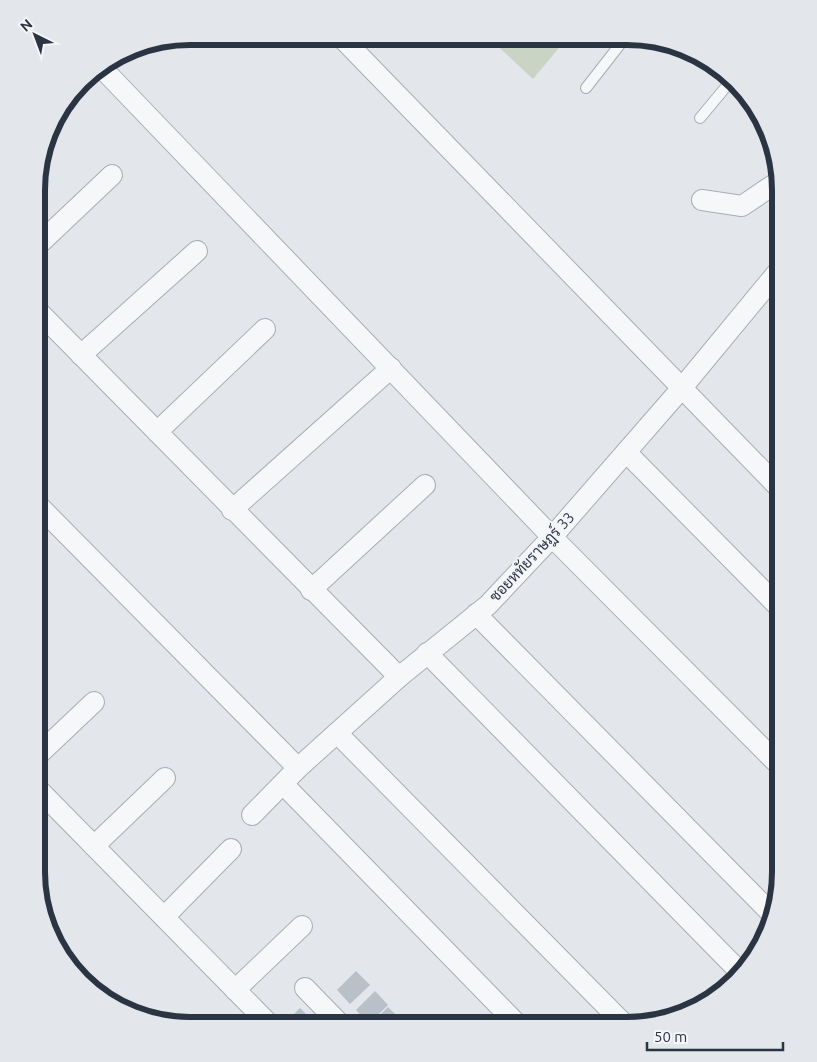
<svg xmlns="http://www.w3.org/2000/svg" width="817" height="1062" font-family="Ubuntu,Sarabun,sans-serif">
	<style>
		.pitch { fill: #c9d4c4 }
		.building { fill: #bac0c8 }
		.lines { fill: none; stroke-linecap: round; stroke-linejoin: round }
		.service-casing { stroke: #a8adb5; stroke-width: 12 }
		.minor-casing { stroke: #a8adb5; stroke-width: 22 }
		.service { stroke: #f6f7f9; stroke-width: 10 }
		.minor { stroke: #f6f7f9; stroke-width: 20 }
		.labels { text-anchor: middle; stroke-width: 4; stroke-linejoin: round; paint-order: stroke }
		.street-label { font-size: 15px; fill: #2b3443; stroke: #f3f5f8 }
		.rim { fill: none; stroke: #2b3443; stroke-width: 6 }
	</style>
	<rect width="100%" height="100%" fill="#e3e6eb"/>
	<!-- pitch -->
	<path class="pitch" d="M 488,37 L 568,37 L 533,79 Z"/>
	<!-- building -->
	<g class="building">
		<path d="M 356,971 L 370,985 L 350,1004 L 337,990 Z"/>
		<path d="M 375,991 L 388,1005 L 369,1024 L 356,1010 Z"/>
		<path d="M 388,1007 L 402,1021 L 397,1025 L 370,1025 Z"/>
		<path d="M 300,1008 L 314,1022 L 311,1025 L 283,1025 Z"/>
	</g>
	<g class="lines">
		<!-- service casing -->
		<g class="service-casing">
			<g id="service">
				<path d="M 586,88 L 625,38"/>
				<path d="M 700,118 L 730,82"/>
			</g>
		</g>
		<!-- minor casing -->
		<g class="minor-casing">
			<g id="minor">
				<path d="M 341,37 L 781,490"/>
				<path d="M 101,67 L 552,537 L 780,766"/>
				<path d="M 702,200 L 742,206 L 779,181"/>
				<path d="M 37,246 L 112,175"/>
				<path d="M 37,310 L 399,677"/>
				<path d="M 81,355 L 197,251"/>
				<path d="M 157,432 L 265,329"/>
				<path d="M 626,452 L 781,609"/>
				<path d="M 37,504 L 298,768"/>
				<path d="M 232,510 L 391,368"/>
				<path d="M 311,590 L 425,485"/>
				<path d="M 476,614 L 770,912"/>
				<path d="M 427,653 L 739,971"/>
				<path d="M 337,733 L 626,1026"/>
				<path d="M 36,757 L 94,702"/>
				<path d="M 283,784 L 518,1025"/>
				<path d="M 36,787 L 266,1021"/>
				<path d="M 252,815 L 298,768 L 399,677 L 488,605 L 552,537 L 681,389 L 781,268"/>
				<path d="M 94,846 L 165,778"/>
				<path d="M 164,917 L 231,849"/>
				<path d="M 305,988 L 341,1025"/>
				<path d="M 235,990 L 302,926"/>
				<path d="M 101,996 L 105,1000"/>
			</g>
		</g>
		<!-- service -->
		<use href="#service" class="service"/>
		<!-- minor -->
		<use href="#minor" class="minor"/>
	</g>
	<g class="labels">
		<!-- street labels -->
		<g class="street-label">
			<text transform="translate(532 557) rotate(-47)" y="5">ซอยหทัยราษฎร์ 33</text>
		</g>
	</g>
	<!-- crop -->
	<path d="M0 0H817V1062H0ZM190 45H627A145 145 0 0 1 772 190V872A145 145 0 0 1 627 1017H190A145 145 0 0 1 45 872V190A145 145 0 0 1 190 45Z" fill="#e3e6ea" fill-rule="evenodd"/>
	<path class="rim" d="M190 45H627A145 145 0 0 1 772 190V872A145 145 0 0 1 627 1017H190A145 145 0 0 1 45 872V190A145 145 0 0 1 190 45Z"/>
	<!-- north arrow -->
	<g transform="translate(35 35) rotate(318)" stroke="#f3f5f8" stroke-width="4" paint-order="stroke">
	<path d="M0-4L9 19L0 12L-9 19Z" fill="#2b3443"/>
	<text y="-8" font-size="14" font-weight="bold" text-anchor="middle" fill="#2b3443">N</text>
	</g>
	<!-- scale -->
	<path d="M647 1042v8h136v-8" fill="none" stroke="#2b3443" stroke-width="2.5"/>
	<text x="654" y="1042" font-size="15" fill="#2b3443" stroke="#f3f5f8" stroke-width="4" paint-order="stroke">50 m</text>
</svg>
